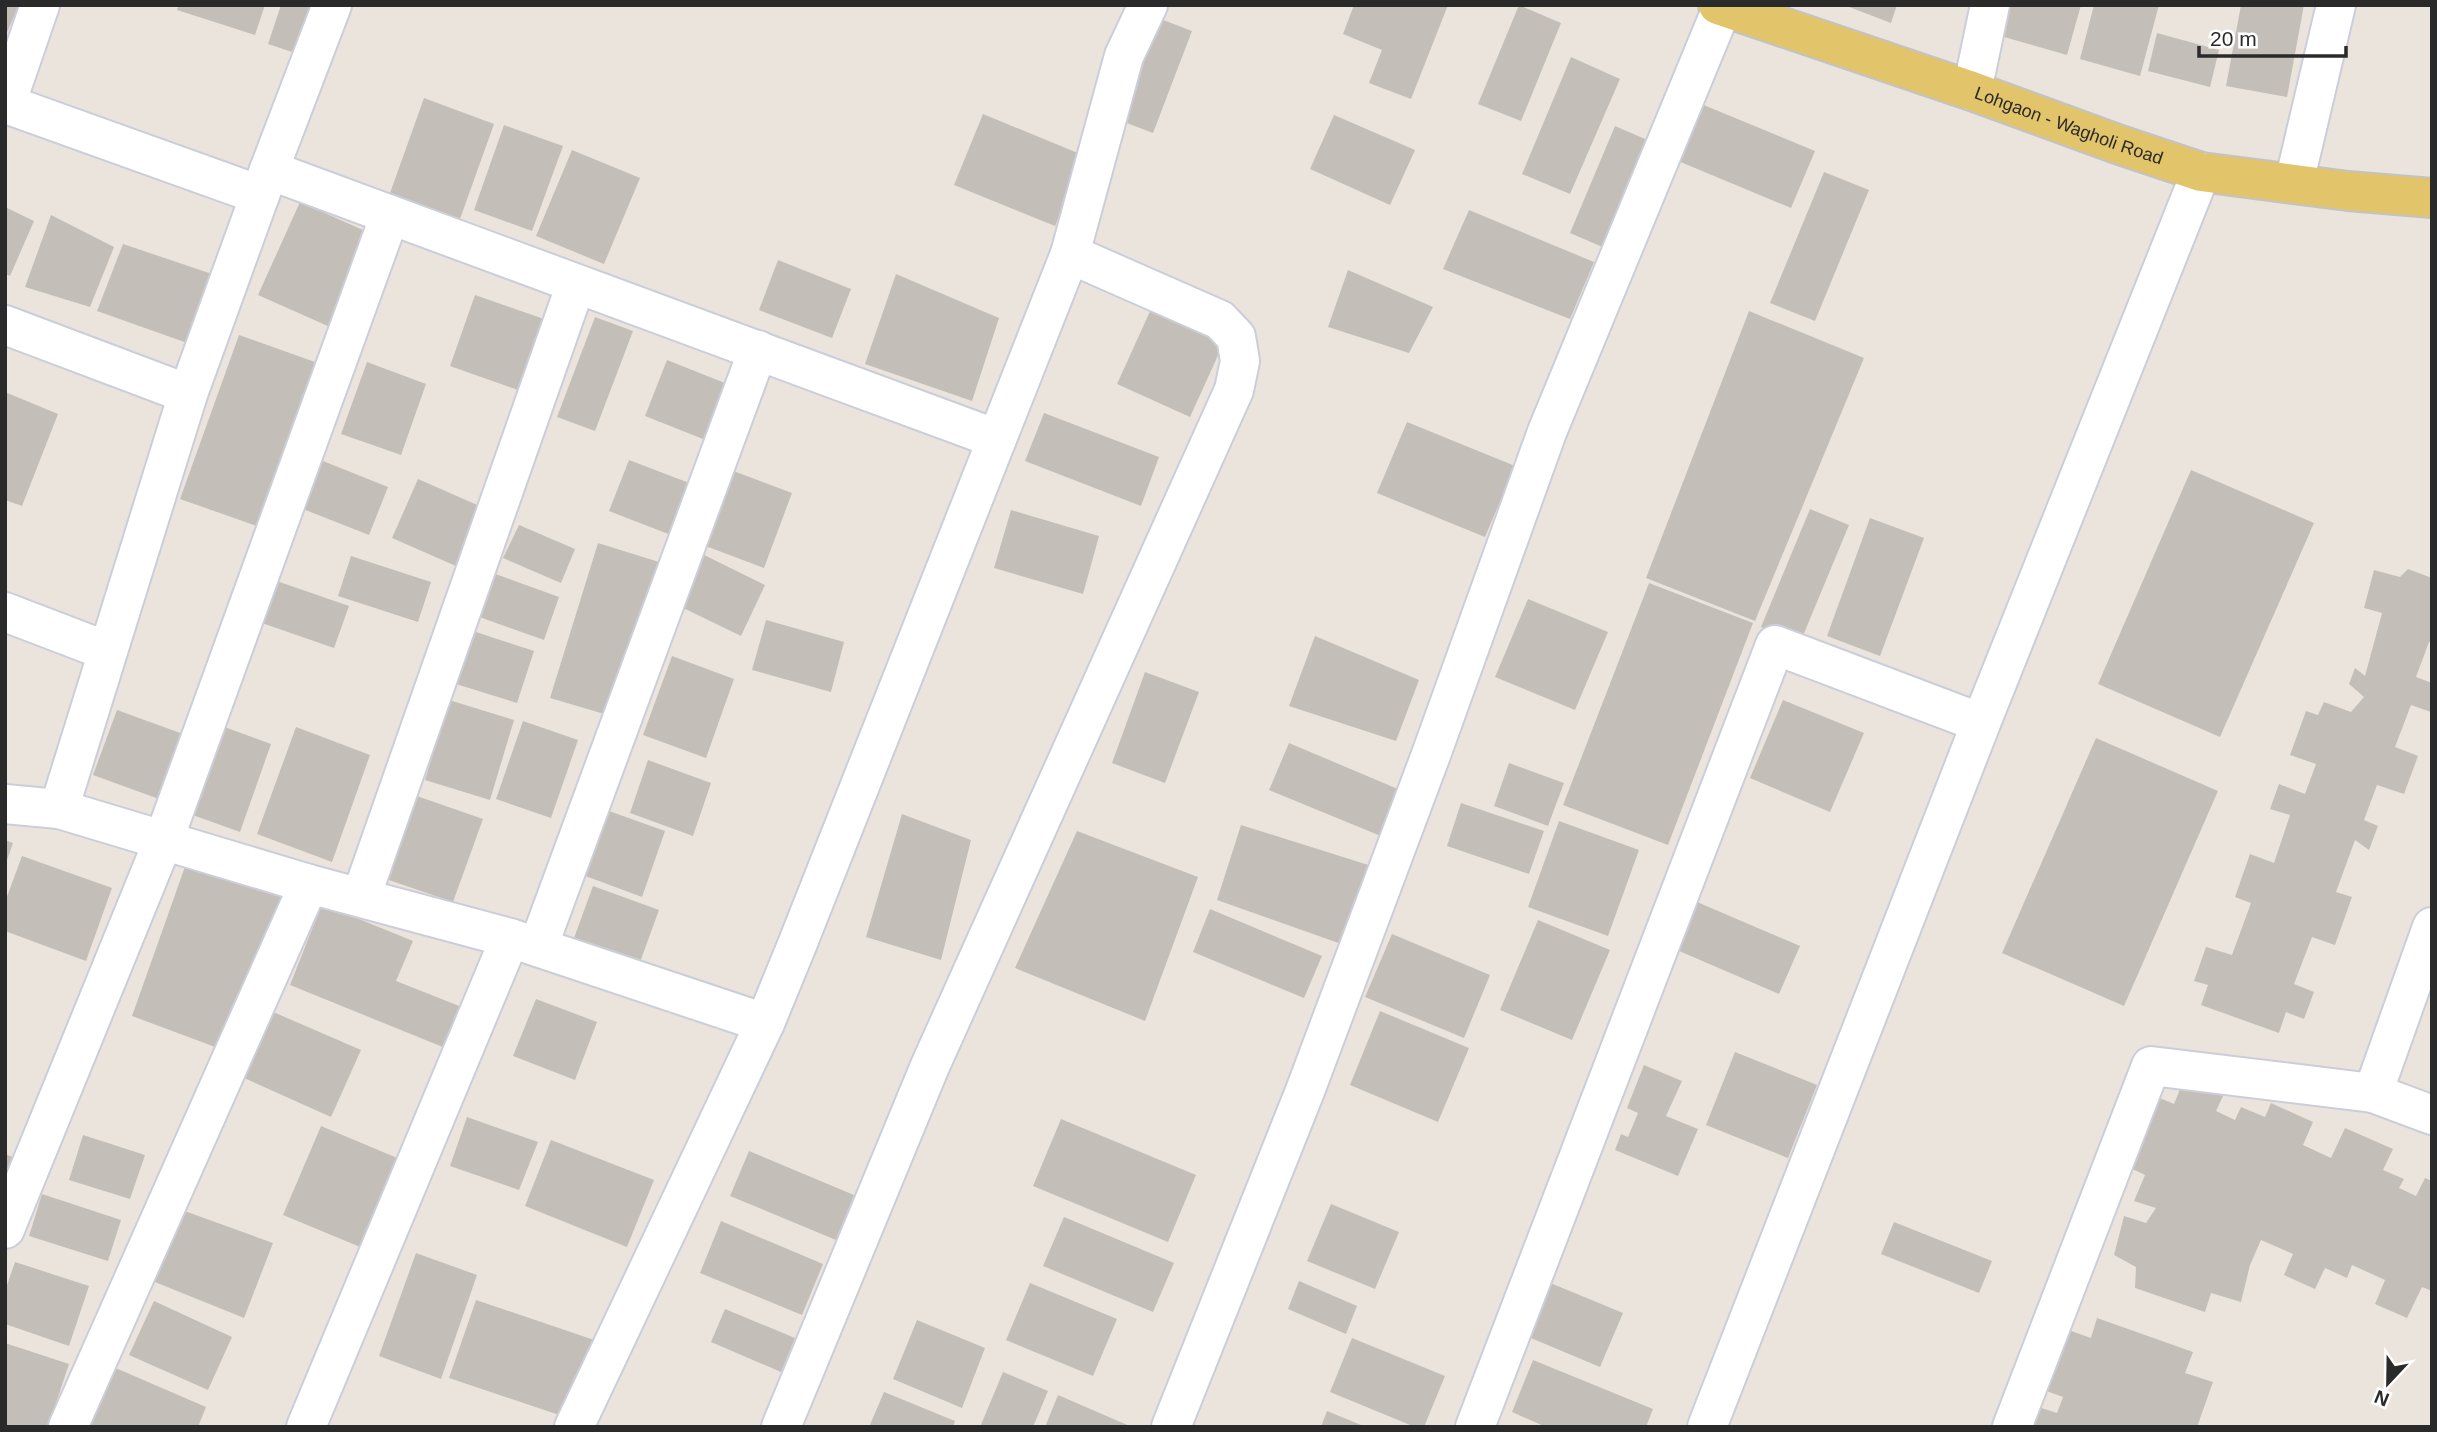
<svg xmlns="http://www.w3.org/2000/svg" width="2437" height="1432" font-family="Arial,sans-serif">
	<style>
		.building { fill: #c3bfb8 }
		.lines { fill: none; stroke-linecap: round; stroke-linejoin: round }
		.minor-casing { stroke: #cbceda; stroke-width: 42 }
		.primary-casing { stroke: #c3c3c3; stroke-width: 42 }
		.minor { stroke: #fff; stroke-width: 38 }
		.primary { stroke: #e2c46a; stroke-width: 38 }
		.labels { text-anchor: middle; stroke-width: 7; stroke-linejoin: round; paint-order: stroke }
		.street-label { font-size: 18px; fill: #2a2a2a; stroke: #fff }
	</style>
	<rect width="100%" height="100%" fill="#eae4dd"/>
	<!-- building -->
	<g class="building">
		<path d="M 5,5 L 19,5 L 5,37 Z"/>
		<path d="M 179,5 L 265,5 L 255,35 L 177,10 Z"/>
		<path d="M 281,5 L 324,5 L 307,57 L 268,44 Z"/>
		<path d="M 1354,5 L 1448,5 L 1411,99 L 1369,83 L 1382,50 L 1343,34 Z"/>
		<path d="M 1519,5 L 1561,23 L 1521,121 L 1478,104 Z"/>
		<path d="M 1844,5 L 1897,5 L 1891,23 Z"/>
		<path d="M 2006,5 L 2081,5 L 2067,55 L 1997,35 Z"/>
		<path d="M 2094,5 L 2159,5 L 2140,76 L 2080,59 Z"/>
		<path d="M 2241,5 L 2304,5 L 2287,97 L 2226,86 Z"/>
		<path d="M 1150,15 L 1192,31 L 1153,133 L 1111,117 Z"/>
		<path d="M 2157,33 L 2219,50 L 2210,87 L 2148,71 Z"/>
		<path d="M 1571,57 L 1620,79 L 1570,194 L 1522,174 Z"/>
		<path d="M 424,98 L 494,124 L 460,219 L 390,193 Z"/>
		<path d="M 1694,101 L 1815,151 L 1791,208 L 1671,158 Z"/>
		<path d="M 983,114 L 1085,156 L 1055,226 L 954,185 Z"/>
		<path d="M 1334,115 L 1415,150 L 1390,205 L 1310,169 Z"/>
		<path d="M 504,125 L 563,146 L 532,231 L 474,210 Z"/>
		<path d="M 1615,126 L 1659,145 L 1614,252 L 1570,233 Z"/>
		<path d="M 572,150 L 640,178 L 604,264 L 536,236 Z"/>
		<path d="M 1824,172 L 1869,190 L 1815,321 L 1770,303 Z"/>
		<path d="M 300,202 L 372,234 L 330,327 L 258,295 Z"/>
		<path d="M 5,207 L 34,221 L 10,276 L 5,274 Z"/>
		<path d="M 1469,210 L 1594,262 L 1570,319 L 1443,269 Z"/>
		<path d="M 51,215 L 114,247 L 90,307 L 25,287 Z"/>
		<path d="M 123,244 L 215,275 L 190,344 L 97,311 Z"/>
		<path d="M 778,260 L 851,289 L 832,338 L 759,310 Z"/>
		<path d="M 1348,270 L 1433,307 L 1409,353 L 1328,327 Z"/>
		<path d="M 896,274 L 999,318 L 972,401 L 865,364 Z"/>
		<path d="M 475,295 L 544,319 L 518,390 L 450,366 Z"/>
		<path d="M 1152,307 L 1225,340 L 1190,417 L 1117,384 Z"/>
		<path d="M 1749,311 L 1864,358 L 1755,621 L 1646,578 Z"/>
		<path d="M 595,317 L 633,331 L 595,431 L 557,417 Z"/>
		<path d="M 239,335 L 329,367 L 271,531 L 180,499 Z"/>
		<path d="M 667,360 L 735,387 L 713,443 L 645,416 Z"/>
		<path d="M 367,362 L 426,384 L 401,455 L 341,434 Z"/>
		<path d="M 5,392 L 58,414 L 22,506 L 5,500 Z"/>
		<path d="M 1044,413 L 1159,457 L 1141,506 L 1025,461 Z"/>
		<path d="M 1407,422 L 1515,466 L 1485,537 L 1377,493 Z"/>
		<path d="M 629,460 L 697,486 L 676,537 L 609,511 Z"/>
		<path d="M 323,461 L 388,487 L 369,535 L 303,509 Z"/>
		<path d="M 723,467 L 792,493 L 764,568 L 695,542 Z"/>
		<path d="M 2191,470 L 2314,523 L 2220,737 L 2098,684 Z"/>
		<path d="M 418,479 L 491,511 L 465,570 L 392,538 Z"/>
		<path d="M 1810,509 L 1849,525 L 1800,643 L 1761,627 Z"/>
		<path d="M 1011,510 L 1099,536 L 1083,594 L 994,568 Z"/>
		<path d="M 1870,518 L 1924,538 L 1880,656 L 1827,636 Z"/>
		<path d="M 519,525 L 575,549 L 561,583 L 503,558 Z"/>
		<path d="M 598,543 L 659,562 L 611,716 L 550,698 Z"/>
		<path d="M 698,552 L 765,585 L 741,636 L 673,603 Z"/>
		<path d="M 351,556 L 431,582 L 418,622 L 338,596 Z"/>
		<path d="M 2408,569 L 2432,578 L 2432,643 L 2429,642 L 2416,677 L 2432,683 L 2432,711 L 2431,712 L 2411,705 L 2395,747 L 2418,756 L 2404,794 L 2377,785 L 2364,820 L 2378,826 L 2369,850 L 2355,840 L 2336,892 L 2352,897 L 2335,945 L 2312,937 L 2294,984 L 2314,992 L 2304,1019 L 2286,1012 L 2279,1033 L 2201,1005 L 2208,985 L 2194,981 L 2206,947 L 2232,955 L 2251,903 L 2235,897 L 2250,854 L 2274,863 L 2290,815 L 2270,809 L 2279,784 L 2305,794 L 2316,764 L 2290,755 L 2306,711 L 2318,715 L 2324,702 L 2351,712 L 2364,697 L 2349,684 L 2355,668 L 2365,676 L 2382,613 L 2364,608 L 2374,570 L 2400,577 Z"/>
		<path d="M 487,571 L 559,597 L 544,640 L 471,614 Z"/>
		<path d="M 271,579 L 349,606 L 334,648 L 256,621 Z"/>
		<path d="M 1649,583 L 1753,623 L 1668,845 L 1563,805 Z"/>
		<path d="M 1528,599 L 1608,632 L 1575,710 L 1495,677 Z"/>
		<path d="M 766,620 L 844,642 L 831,692 L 752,670 Z"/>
		<path d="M 473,631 L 534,651 L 517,703 L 456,684 Z"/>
		<path d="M 1315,636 L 1419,680 L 1396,741 L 1289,706 Z"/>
		<path d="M 672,656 L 734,679 L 706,758 L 643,735 Z"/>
		<path d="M 1145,672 L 1199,692 L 1165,783 L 1112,763 Z"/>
		<path d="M 449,700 L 514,720 L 490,800 L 425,780 Z"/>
		<path d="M 1783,700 L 1864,733 L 1830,812 L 1750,778 Z"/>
		<path d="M 117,710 L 183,734 L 159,799 L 93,775 Z"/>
		<path d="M 208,721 L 271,744 L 240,832 L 176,809 Z"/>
		<path d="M 523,721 L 578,740 L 551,818 L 496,799 Z"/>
		<path d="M 296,727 L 370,755 L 332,862 L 257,834 Z"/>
		<path d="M 2096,738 L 2218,791 L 2124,1006 L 2002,953 Z"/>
		<path d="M 1289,743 L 1412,795 L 1393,841 L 1269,790 Z"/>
		<path d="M 648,760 L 711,783 L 693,836 L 630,813 Z"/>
		<path d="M 1509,763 L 1564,783 L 1548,826 L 1494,806 Z"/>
		<path d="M 414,795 L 483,819 L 453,902 L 383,878 Z"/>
		<path d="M 1461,803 L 1544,831 L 1529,874 L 1447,846 Z"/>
		<path d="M 595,806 L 665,831 L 642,897 L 572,871 Z"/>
		<path d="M 902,814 L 971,840 L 941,960 L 866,937 Z"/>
		<path d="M 1559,821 L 1639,850 L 1608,936 L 1528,907 Z"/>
		<path d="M 1241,825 L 1381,869 L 1347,946 L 1217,900 Z"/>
		<path d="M 1077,831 L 1198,877 L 1145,1021 L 1015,968 Z"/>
		<path d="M 5,840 L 13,843 L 6,863 L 5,863 Z"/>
		<path d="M 22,856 L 112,888 L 86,961 L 5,931 L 5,902 Z"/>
		<path d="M 187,861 L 286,893 L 226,1051 L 132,1016 Z"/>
		<path d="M 593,886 L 659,910 L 636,973 L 570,949 Z"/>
		<path d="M 1683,896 L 1800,946 L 1779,994 L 1663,944 Z"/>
		<path d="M 322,904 L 413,941 L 396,981 L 477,1013 L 460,1054 L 290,985 Z"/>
		<path d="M 1210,909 L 1322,956 L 1304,998 L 1193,952 Z"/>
		<path d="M 1538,920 L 1610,950 L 1572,1040 L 1500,1010 Z"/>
		<path d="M 1392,934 L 1490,975 L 1464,1038 L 1365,997 Z"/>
		<path d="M 536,999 L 597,1022 L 575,1080 L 513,1056 Z"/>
		<path d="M 271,1011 L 361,1050 L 331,1117 L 242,1077 Z"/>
		<path d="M 1380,1011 L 1469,1048 L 1438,1122 L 1350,1085 Z"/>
		<path d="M 1735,1052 L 1817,1085 L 1788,1158 L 1706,1125 Z"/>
		<path d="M 1644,1065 L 1682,1081 L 1666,1116 L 1698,1129 L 1678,1176 L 1615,1150 L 1621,1134 L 1628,1137 L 1638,1113 L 1627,1108 Z"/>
		<path d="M 2185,1077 L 2224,1094 L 2216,1111 L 2235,1120 L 2241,1107 L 2265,1117 L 2271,1103 L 2313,1122 L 2303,1145 L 2331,1158 L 2345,1128 L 2393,1149 L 2383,1170 L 2404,1179 L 2399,1188 L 2416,1196 L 2425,1178 L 2432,1181 L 2432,1291 L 2422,1287 L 2407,1318 L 2375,1304 L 2385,1280 L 2352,1265 L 2347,1278 L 2325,1268 L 2315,1289 L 2284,1275 L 2293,1254 L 2261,1240 L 2250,1265 L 2241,1302 L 2211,1293 L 2205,1312 L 2135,1288 L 2136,1267 L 2114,1255 L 2124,1216 L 2146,1223 L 2156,1208 L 2134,1201 L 2145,1175 L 2124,1165 L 2155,1096 L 2174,1104 Z"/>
		<path d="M 467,1117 L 538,1142 L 519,1190 L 450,1166 Z"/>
		<path d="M 1061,1119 L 1196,1175 L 1168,1242 L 1033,1186 Z"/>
		<path d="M 321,1126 L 402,1160 L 365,1249 L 283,1215 Z"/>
		<path d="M 83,1135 L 145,1155 L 130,1199 L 69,1180 Z"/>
		<path d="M 551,1140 L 654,1180 L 627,1247 L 525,1206 Z"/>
		<path d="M 749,1151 L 854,1195 L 836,1240 L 730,1196 Z"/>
		<path d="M 5,1154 L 23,1161 L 5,1194 Z"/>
		<path d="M 42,1194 L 121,1220 L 108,1261 L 29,1236 Z"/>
		<path d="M 1331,1204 L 1399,1232 L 1375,1289 L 1307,1261 Z"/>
		<path d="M 179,1209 L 273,1243 L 244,1318 L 150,1280 Z"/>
		<path d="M 1064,1217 L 1174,1263 L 1153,1312 L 1043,1266 Z"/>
		<path d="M 721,1221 L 823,1264 L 802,1315 L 700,1273 Z"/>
		<path d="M 1894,1222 L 1992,1261 L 1979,1293 L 1881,1254 Z"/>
		<path d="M 416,1253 L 477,1275 L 441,1379 L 379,1356 Z"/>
		<path d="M 15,1262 L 89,1286 L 69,1346 L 5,1324 L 5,1291 Z"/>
		<path d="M 1299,1281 L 1357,1306 L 1346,1334 L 1288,1309 Z"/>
		<path d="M 1548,1282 L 1623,1313 L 1600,1367 L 1526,1336 Z"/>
		<path d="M 1030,1283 L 1117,1319 L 1093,1376 L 1006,1340 Z"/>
		<path d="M 476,1300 L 600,1342 L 574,1420 L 449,1378 Z"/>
		<path d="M 154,1301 L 232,1337 L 208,1390 L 129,1355 Z"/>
		<path d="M 725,1309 L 795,1338 L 781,1372 L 711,1342 Z"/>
		<path d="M 2097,1318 L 2193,1352 L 2185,1373 L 2213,1382 L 2197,1427 L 2021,1427 L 2029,1404 L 2057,1413 L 2063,1397 L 2038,1388 L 2060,1327 L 2091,1338 Z"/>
		<path d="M 917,1320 L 985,1348 L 962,1408 L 893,1379 Z"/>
		<path d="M 1352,1338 L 1445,1376 L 1424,1427 L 1415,1427 L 1330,1392 Z"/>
		<path d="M 5,1343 L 69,1364 L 48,1427 L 5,1425 Z"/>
		<path d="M 1533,1360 L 1653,1409 L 1646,1427 L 1546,1427 L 1512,1412 Z"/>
		<path d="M 111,1366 L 206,1407 L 198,1427 L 89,1427 Z"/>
		<path d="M 1003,1372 L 1048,1391 L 1033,1427 L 980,1427 Z"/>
		<path d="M 884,1392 L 955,1421 L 953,1427 L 869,1427 Z"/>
		<path d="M 1058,1395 L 1132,1427 L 1045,1427 Z"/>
		<path d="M 1327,1411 L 1366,1427 L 1321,1427 Z"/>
	</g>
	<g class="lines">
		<!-- minor casing -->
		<g class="minor-casing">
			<g id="minor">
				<path d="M 40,5 L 6,104 L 260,195"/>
				<path d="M 1972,91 L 1990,5"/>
				<path d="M 269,170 L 997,439"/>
				<path d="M 2294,183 L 2336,5"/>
				<path d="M 5,325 L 188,394"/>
				<path d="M 5,612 L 107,651"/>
				<path d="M 5,804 L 59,809 L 309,884 L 510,938 L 765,1023"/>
				<path d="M 59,809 L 188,394 L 269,170 L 332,5"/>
				<path d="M 361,897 L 576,284"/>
				<path d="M 2432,927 L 2373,1093 L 2432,1115"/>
				<path d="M 538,947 L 758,350"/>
				<path d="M 5,1229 L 164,839 L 390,215"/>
				<path d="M 68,1427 L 309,884"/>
				<path d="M 306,1427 L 510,938"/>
				<path d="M 574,1427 L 765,1023 L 797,945 L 1070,254 L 1124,56 L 1148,5"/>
				<path d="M 781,1427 L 930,1066 L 1234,390 L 1240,361 L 1236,337 L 1220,320 L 1070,254"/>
				<path d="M 1171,1427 L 1305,1091 L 1432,752 L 1547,432 L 1722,8"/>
				<path d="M 1475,1427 L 1775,645 L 1981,723 L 2201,172"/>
				<path d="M 1707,1427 L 1981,723"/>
				<path d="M 2012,1427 L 2151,1066 L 2373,1093"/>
			</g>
		</g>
		<!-- primary casing -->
		<g class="primary-casing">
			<g id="primary">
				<path id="s1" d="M 1718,5 L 1972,91 L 2120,145 L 2201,172 L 2348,191 L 2432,198"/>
			</g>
		</g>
		<!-- minor -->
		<use href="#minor" class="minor"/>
		<!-- primary -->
		<use href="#primary" class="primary"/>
	</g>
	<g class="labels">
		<!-- street labels -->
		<g class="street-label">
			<text dy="6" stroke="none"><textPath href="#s1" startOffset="371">Lohgaon - Wagholi Road</textPath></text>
		</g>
	</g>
	<!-- border -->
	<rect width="2437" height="1432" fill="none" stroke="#2a2a2a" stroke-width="14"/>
	<!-- north arrow -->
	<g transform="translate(2388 1383) rotate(202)" stroke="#ffffff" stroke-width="5" paint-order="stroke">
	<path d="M0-5L12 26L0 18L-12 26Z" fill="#2a2a2a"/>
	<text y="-10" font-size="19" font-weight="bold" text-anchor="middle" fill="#2a2a2a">N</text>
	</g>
	<!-- scale -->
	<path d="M2199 46v10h147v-10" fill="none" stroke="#2a2a2a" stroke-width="3.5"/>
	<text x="2210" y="46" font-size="21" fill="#2a2a2a" stroke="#ffffff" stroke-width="5" paint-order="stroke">20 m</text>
</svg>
